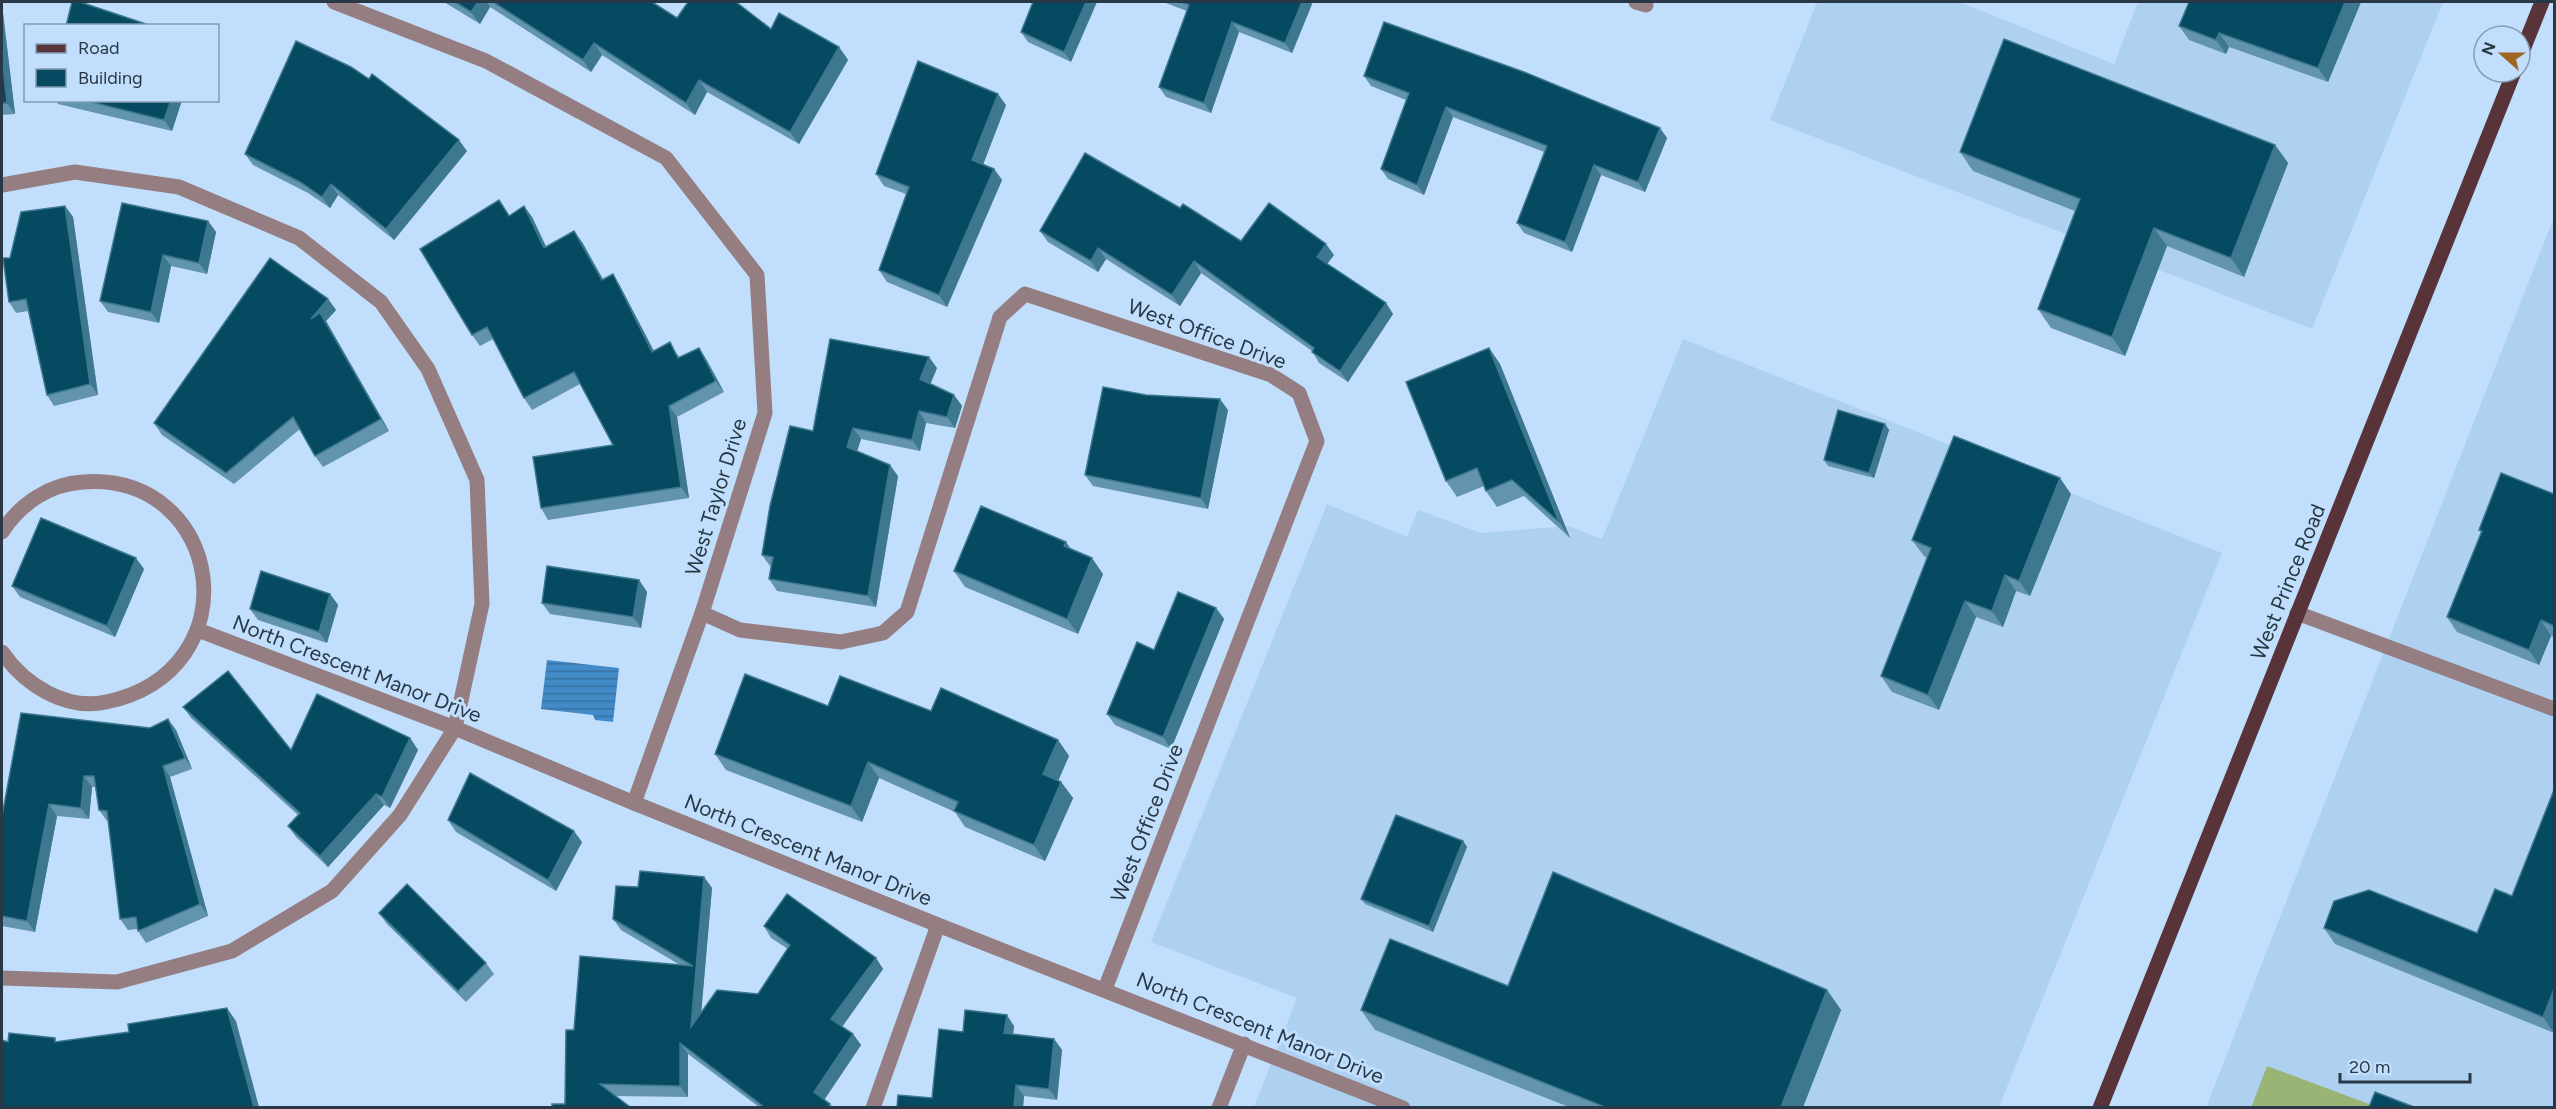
<svg xmlns="http://www.w3.org/2000/svg" width="2556" height="1109" font-family="Figtree,sans-serif">
	<style>
		.built { fill: #afd1f1 }
		.green { fill: #99b576 }
		.water { fill: url(#water-rules) }
		.lines { fill: none; stroke-linecap: round; stroke-linejoin: round }
		.minor { stroke: #957e81; stroke-width: 15 }
		.major { stroke: #58333a; stroke-width: 15 }
		.wall { fill: #6394ae }
		.shaded-wall { fill: #3d7790 }
		.building { fill: #054a61; stroke: #3d7790; stroke-width: 1.5 }
		.labels { text-anchor: middle; stroke-width: 6; stroke-linejoin: round; paint-order: stroke }
		.street-label { font-size: 21px; fill: #293846; stroke: #c1dffc }
	</style>
	<defs>
		<pattern id="water-rules" width="6" height="5" patternUnits="userSpaceOnUse" patternTransform="scale(1.5)"><rect width="6" height="5" fill="#428ac8"/><path d="M0 2.5h6" fill="none" stroke="#3772a4"/></pattern>
	</defs>
	<rect width="100%" height="100%" fill="#c1dffc"/>
	<!-- built -->
	<g class="built">
		<path d="M 1817,2 L 1960,2 L 2114,64 L 2138,2 L 2443,2 L 2312,329 L 1770,120 Z"/>
		<path d="M 2554,217 L 2554,1107 L 2206,1108 L 2264,958 Z"/>
		<path d="M 1683,339 L 2222,553 L 1999,1107 L 1254,1107 L 1297,998 L 1151,942 L 1327,504 L 1407,537 L 1418,510 L 1481,533 L 1569,526 L 1602,539 Z"/>
	</g>
	<!-- green -->
	<path class="green" d="M 2267,1066 L 2377,1107 L 2251,1108 Z"/>
	<!-- water -->
	<path class="water" d="M 547,660 L 619,668 L 613,722 L 595,720 L 593,715 L 541,709 Z"/>
	<g class="lines">
		<!-- minor -->
		<g class="minor">
			<path d="M 334,2 L 486,61 L 666,158 L 757,275 L 765,413 L 702,613 L 634,803"/>
			<path d="M 1636,2 L 1646,5"/>
			<path d="M 2,185 L 75,172 L 179,187 L 299,238 L 381,302 L 428,369 L 477,480 L 482,604 L 455,728 L 400,815 L 332,891 L 232,951 L 117,982 L 2,978"/>
			<path d="M 2,532 C 20,504 49,484 83,482 C 224,472 254,671 106,702 C 65,711 24,684 2,652"/>
			<path d="M 702,613 L 740,630 L 841,642 L 883,633 L 907,612 L 1000,317 L 1025,294 L 1271,375 L 1299,393 L 1317,441 L 1105,989"/>
			<path d="M 2297,613 L 2554,709"/>
			<path d="M 198,630 L 455,728 L 634,803 L 938,925 L 1403,1108"/>
			<path d="M 873,1108 L 938,925"/>
			<path d="M 1219,1108 L 1244,1044"/>
		</g>
		<!-- major -->
		<g class="major">
			<path d="M 2520,57 L 2542,2"/>
			<path d="M 2100,1108 L 2514,72"/>
		</g>
	</g>
	<!-- wall -->
	<g class="wall">
		<path d="M 444,2 L 652,2 L 677,18 L 771,29 L 839,47 L 848,60 L 799,144 L 707,92 L 695,115 L 602,55 L 591,72 L 490,7 L 480,24 Z"/>
		<path d="M 1033,2 L 1071,62 L 1028,42 L 1021,32 Z"/>
		<path d="M 1163,2 L 1310,2 L 1312,4 L 1292,53 L 1239,32 L 1211,113 L 1166,97 L 1159,87 L 1187,11 Z"/>
		<path d="M 2189,2 L 2361,2 L 2328,82 L 2229,47 L 2226,54 L 2189,40 L 2179,26 Z"/>
		<path d="M 2,5 L 15,114 L 2,115 Z"/>
		<path d="M 1364,76 L 1667,138 L 1645,192 L 1601,175 L 1572,252 L 1524,233 L 1517,223 L 1544,152 L 1453,117 L 1424,195 L 1388,179 L 1381,169 L 1406,100 L 1371,86 Z"/>
		<path d="M 56,100 L 182,100 L 172,131 L 58,104 Z"/>
		<path d="M 1006,105 L 983,165 L 994,169 L 1002,180 L 947,307 L 887,282 L 879,270 L 906,194 L 884,186 L 876,174 Z"/>
		<path d="M 2275,145 L 2288,163 L 2244,277 L 2167,246 L 2125,356 L 2051,328 L 2038,309 L 2075,211 L 1973,171 L 1960,152 Z"/>
		<path d="M 467,151 L 394,240 L 338,195 L 330,208 L 308,193 L 253,165 L 245,154 Z"/>
		<path d="M 65,206 L 73,217 L 98,395 L 54,406 L 47,395 L 28,311 L 16,313 L 9,302 L 10,258 Z"/>
		<path d="M 524,206 L 532,217 L 546,247 L 582,242 L 603,279 L 613,274 L 620,286 L 654,351 L 677,354 L 680,357 L 699,348 L 706,359 L 724,392 L 677,417 L 689,498 L 548,520 L 541,508 L 613,445 L 580,384 L 532,410 L 524,398 L 493,339 L 480,346 L 472,335 L 510,216 Z"/>
		<path d="M 1180,208 L 1241,241 L 1334,255 L 1327,264 L 1386,303 L 1393,314 L 1348,382 L 1319,363 L 1312,351 L 1201,273 L 1180,306 L 1106,259 L 1098,272 L 1048,242 L 1040,231 Z"/>
		<path d="M 208,221 L 216,232 L 207,274 L 171,266 L 159,323 L 108,312 L 100,301 Z"/>
		<path d="M 328,299 L 336,310 L 326,321 L 389,431 L 323,467 L 315,456 L 300,429 L 234,484 L 162,435 L 154,423 Z"/>
		<path d="M 1489,348 L 1500,364 L 1570,538 L 1524,496 L 1497,507 L 1486,491 L 1484,486 L 1457,497 L 1446,481 Z"/>
		<path d="M 937,368 L 930,384 L 954,395 L 962,406 L 955,428 L 926,423 L 920,451 L 861,439 L 857,451 L 898,476 L 876,607 L 777,591 L 769,579 L 771,567 L 770,566 L 762,555 L 813,431 Z"/>
		<path d="M 1228,410 L 1208,509 L 1093,486 L 1085,475 Z"/>
		<path d="M 1885,424 L 1889,430 L 1874,478 L 1828,466 L 1824,460 Z"/>
		<path d="M 2071,494 L 2030,596 L 2016,591 L 2003,627 L 1976,617 L 1939,710 L 1892,692 L 1881,676 L 1927,558 L 1924,556 L 1912,540 Z"/>
		<path d="M 2554,494 L 2554,637 L 2551,636 L 2539,665 L 2457,632 L 2447,617 L 2481,532 L 2479,530 Z"/>
		<path d="M 144,569 L 115,637 L 20,597 L 12,586 Z"/>
		<path d="M 954,571 L 1103,574 L 1078,634 L 965,587 Z"/>
		<path d="M 639,580 L 647,592 L 641,628 L 550,614 L 542,603 Z"/>
		<path d="M 330,594 L 338,605 L 327,643 L 258,620 L 250,609 Z"/>
		<path d="M 1216,608 L 1224,619 L 1171,749 L 1115,725 L 1107,714 L 1154,650 Z"/>
		<path d="M 828,706 L 931,711 L 1058,740 L 1069,756 L 1058,781 L 1061,782 L 1073,798 L 1045,861 L 965,827 L 955,812 L 879,778 L 862,822 L 726,770 L 715,754 Z"/>
		<path d="M 183,707 L 291,750 L 410,738 L 418,750 L 390,808 L 384,805 L 328,867 L 296,837 L 288,826 L 298,815 L 191,718 Z"/>
		<path d="M 150,728 L 176,730 L 192,769 L 170,777 L 208,916 L 146,943 L 138,931 L 138,929 L 128,930 L 120,919 L 108,821 L 107,821 L 99,810 L 96,787 L 92,787 L 89,819 L 57,816 L 35,932 L 2,926 L 2,816 Z"/>
		<path d="M 448,820 L 582,842 L 556,891 L 456,832 Z"/>
		<path d="M 1463,841 L 1467,847 L 1433,932 L 1365,904 L 1361,899 Z"/>
		<path d="M 704,877 L 712,888 L 701,1013 L 758,994 L 788,949 L 771,938 L 764,926 L 876,958 L 883,969 L 842,1027 L 853,1034 L 861,1045 L 824,1100 L 830,1104 L 833,1107 L 759,1107 L 688,1054 L 688,1097 L 615,1096 L 565,1104 L 574,1030 L 680,965 L 621,930 L 613,919 L 638,887 Z"/>
		<path d="M 2495,889 L 2554,1033 L 2335,944 L 2324,928 L 2477,933 Z"/>
		<path d="M 379,913 L 486,963 L 494,974 L 466,1002 L 387,924 Z"/>
		<path d="M 1508,986 L 1827,990 L 1841,1010 L 1803,1107 L 1569,1107 L 1375,1030 L 1361,1010 Z"/>
		<path d="M 1014,1026 L 1013,1034 L 1054,1039 L 1062,1050 L 1057,1100 L 1024,1096 L 1023,1107 L 897,1107 L 932,1098 L 963,1032 Z"/>
	</g>
	<!-- shaded-wall -->
	<g class="shaded-wall">
		<path d="M 478,2 L 487,2 L 490,7 L 480,24 L 471,12 Z"/>
		<path d="M 1086,2 L 1097,2 L 1071,62 L 1064,52 Z"/>
		<path d="M 1302,2 L 1310,2 L 1312,4 L 1292,53 L 1285,43 Z"/>
		<path d="M 2345,2 L 2361,2 L 2328,82 L 2318,68 Z"/>
		<path d="M 2,5 L 15,114 L 7,103 L 2,55 Z"/>
		<path d="M 1232,22 L 1239,32 L 1211,113 L 1204,103 Z"/>
		<path d="M 2219,33 L 2229,47 L 2226,54 L 2216,40 Z"/>
		<path d="M 594,43 L 602,55 L 591,72 L 583,60 Z"/>
		<path d="M 839,47 L 848,60 L 799,144 L 790,132 Z"/>
		<path d="M 699,80 L 707,92 L 695,115 L 686,103 Z"/>
		<path d="M 998,94 L 1006,105 L 980,172 L 972,160 Z"/>
		<path d="M 171,100 L 182,100 L 172,131 L 164,120 Z"/>
		<path d="M 1446,107 L 1453,117 L 1424,195 L 1417,185 Z"/>
		<path d="M 1660,128 L 1667,138 L 1645,192 L 1638,182 Z"/>
		<path d="M 459,140 L 467,151 L 394,240 L 386,229 Z"/>
		<path d="M 2275,145 L 2288,163 L 2244,277 L 2231,258 Z"/>
		<path d="M 1594,165 L 1601,175 L 1572,252 L 1565,242 Z"/>
		<path d="M 994,169 L 1002,180 L 947,307 L 939,295 Z"/>
		<path d="M 331,184 L 338,195 L 330,208 L 322,197 Z"/>
		<path d="M 65,206 L 73,217 L 98,395 L 90,384 Z"/>
		<path d="M 524,206 L 532,217 L 552,259 L 544,248 Z"/>
		<path d="M 208,221 L 216,232 L 207,274 L 199,263 Z"/>
		<path d="M 2154,228 L 2167,246 L 2125,356 L 2112,337 Z"/>
		<path d="M 574,231 L 582,242 L 609,291 L 602,280 Z"/>
		<path d="M 1326,244 L 1334,255 L 1324,268 L 1317,257 Z"/>
		<path d="M 1098,248 L 1106,259 L 1098,272 L 1091,261 Z"/>
		<path d="M 163,255 L 171,266 L 159,323 L 151,312 Z"/>
		<path d="M 1194,261 L 1201,273 L 1180,306 L 1172,295 Z"/>
		<path d="M 613,274 L 620,286 L 660,363 L 652,352 Z"/>
		<path d="M 328,299 L 336,310 L 326,321 L 389,431 L 311,319 Z"/>
		<path d="M 1386,303 L 1393,314 L 1348,382 L 1340,371 Z"/>
		<path d="M 699,348 L 706,359 L 724,392 L 716,381 Z"/>
		<path d="M 1489,348 L 1500,364 L 1570,538 L 1559,522 Z"/>
		<path d="M 929,357 L 937,368 L 928,390 L 920,379 Z"/>
		<path d="M 954,395 L 962,406 L 955,428 L 947,417 Z"/>
		<path d="M 1220,399 L 1228,410 L 1208,509 L 1201,498 Z"/>
		<path d="M 669,406 L 677,417 L 689,498 L 681,487 Z"/>
		<path d="M 919,411 L 926,423 L 920,451 L 912,440 Z"/>
		<path d="M 1885,424 L 1889,430 L 1874,478 L 1869,473 Z"/>
		<path d="M 853,428 L 861,439 L 855,458 L 847,447 Z"/>
		<path d="M 890,465 L 898,476 L 876,607 L 868,596 Z"/>
		<path d="M 2060,478 L 2071,494 L 2030,596 L 2019,581 Z"/>
		<path d="M 1066,542 L 1077,558 L 1064,546 Z"/>
		<path d="M 136,558 L 144,569 L 115,637 L 107,626 Z"/>
		<path d="M 1092,558 L 1103,574 L 1078,634 L 1067,619 Z"/>
		<path d="M 2005,575 L 2016,591 L 2003,627 L 1992,611 Z"/>
		<path d="M 639,580 L 647,592 L 641,628 L 633,617 Z"/>
		<path d="M 330,594 L 338,605 L 327,643 L 319,632 Z"/>
		<path d="M 1965,601 L 1976,617 L 1939,710 L 1928,695 Z"/>
		<path d="M 1216,608 L 1224,619 L 1171,749 L 1163,737 Z"/>
		<path d="M 2541,620 L 2551,636 L 2539,665 L 2529,650 Z"/>
		<path d="M 168,719 L 176,730 L 192,769 L 185,758 Z"/>
		<path d="M 410,738 L 418,750 L 390,808 L 382,797 Z"/>
		<path d="M 1058,740 L 1069,756 L 1054,790 L 1043,774 Z"/>
		<path d="M 868,762 L 879,778 L 862,822 L 851,806 Z"/>
		<path d="M 163,766 L 170,777 L 208,916 L 200,904 Z"/>
		<path d="M 84,776 L 92,787 L 89,819 L 81,808 Z"/>
		<path d="M 1061,782 L 1073,798 L 1045,861 L 1034,845 Z"/>
		<path d="M 376,794 L 384,805 L 328,867 L 320,856 Z"/>
		<path d="M 49,804 L 57,816 L 35,932 L 27,921 Z"/>
		<path d="M 574,831 L 582,842 L 556,891 L 548,880 Z"/>
		<path d="M 1463,841 L 1467,847 L 1433,932 L 1429,926 Z"/>
		<path d="M 704,877 L 712,888 L 699,1038 L 691,1027 Z"/>
		<path d="M 876,958 L 883,969 L 839,1031 L 831,1019 Z"/>
		<path d="M 2554,989 L 2554,1033 L 2543,1017 Z"/>
		<path d="M 1827,990 L 1841,1010 L 1803,1107 L 1781,1107 Z"/>
		<path d="M 227,1008 L 236,1021 L 259,1107 L 254,1107 Z"/>
		<path d="M 1007,1015 L 1014,1026 L 1012,1044 L 1004,1033 Z"/>
		<path d="M 853,1034 L 861,1045 L 822,1103 L 814,1092 Z"/>
		<path d="M 1054,1039 L 1062,1050 L 1057,1100 L 1049,1089 Z"/>
		<path d="M 680,1043 L 688,1054 L 688,1097 L 680,1086 Z"/>
		<path d="M 1016,1085 L 1024,1096 L 1023,1107 L 1014,1107 Z"/>
	</g>
	<!-- building -->
	<g class="building">
		<path d="M 72,2 L 80,2 L 152,26 L 66,26 Z"/>
		<path d="M 455,2 L 478,2 L 471,12 Z"/>
		<path d="M 493,2 L 652,2 L 677,18 L 688,2 L 736,2 L 771,29 L 779,13 L 839,47 L 790,132 L 699,80 L 686,103 L 594,43 L 583,60 Z"/>
		<path d="M 1033,2 L 1086,2 L 1064,52 L 1021,32 Z"/>
		<path d="M 1181,2 L 1302,2 L 1285,43 L 1232,22 L 1204,103 L 1159,87 L 1189,5 Z"/>
		<path d="M 2189,2 L 2345,2 L 2318,68 L 2219,33 L 2216,40 L 2179,26 Z"/>
		<path d="M 1384,22 L 1524,72 L 1660,128 L 1638,182 L 1594,165 L 1565,242 L 1517,223 L 1547,146 L 1446,107 L 1417,185 L 1381,169 L 1409,93 L 1364,76 Z"/>
		<path d="M 2004,39 L 2275,145 L 2231,258 L 2154,228 L 2112,337 L 2038,309 L 2080,199 L 1960,152 Z"/>
		<path d="M 296,41 L 351,67 L 369,79 L 372,74 L 459,140 L 386,229 L 331,184 L 322,197 L 300,182 L 245,154 Z"/>
		<path d="M 2,55 L 7,103 L 2,103 Z"/>
		<path d="M 918,61 L 998,94 L 972,160 L 994,169 L 939,295 L 879,270 L 909,187 L 876,174 Z"/>
		<path d="M 83,100 L 171,100 L 164,120 Z"/>
		<path d="M 1085,153 L 1180,208 L 1183,204 L 1241,241 L 1269,203 L 1326,244 L 1317,257 L 1386,303 L 1340,371 L 1312,352 L 1314,348 L 1194,261 L 1172,295 L 1098,248 L 1091,261 L 1040,231 Z"/>
		<path d="M 499,200 L 509,216 L 524,206 L 544,248 L 574,231 L 602,280 L 613,274 L 652,352 L 670,342 L 678,358 L 699,348 L 716,381 L 669,406 L 681,487 L 541,508 L 533,457 L 613,445 L 574,372 L 524,398 L 487,327 L 472,335 L 420,249 Z"/>
		<path d="M 122,203 L 208,221 L 199,263 L 163,255 L 151,312 L 100,301 Z"/>
		<path d="M 65,206 L 90,384 L 47,395 L 26,299 L 9,302 L 3,258 L 10,258 L 21,212 Z"/>
		<path d="M 270,258 L 328,299 L 311,319 L 320,313 L 381,419 L 315,456 L 293,417 L 226,473 L 154,423 Z"/>
		<path d="M 830,339 L 929,357 L 920,379 L 954,395 L 947,417 L 919,411 L 912,440 L 853,428 L 847,447 L 890,465 L 868,596 L 769,579 L 773,557 L 762,555 L 770,506 L 790,426 L 813,431 Z"/>
		<path d="M 1489,348 L 1559,522 L 1512,480 L 1486,491 L 1477,468 L 1446,481 L 1406,382 Z"/>
		<path d="M 1103,387 L 1146,395 L 1220,399 L 1201,498 L 1085,475 Z"/>
		<path d="M 1838,410 L 1885,424 L 1869,473 L 1824,460 Z"/>
		<path d="M 1954,436 L 2060,478 L 2019,581 L 2005,575 L 1992,611 L 1965,601 L 1928,695 L 1881,676 L 1931,548 L 1912,540 Z"/>
		<path d="M 2501,473 L 2554,494 L 2554,626 L 2541,620 L 2529,650 L 2447,617 L 2482,531 L 2479,530 Z"/>
		<path d="M 981,506 L 1066,542 L 1064,546 L 1092,558 L 1067,619 L 954,571 Z"/>
		<path d="M 41,518 L 136,558 L 107,626 L 12,586 Z"/>
		<path d="M 547,566 L 639,580 L 633,617 L 542,603 Z"/>
		<path d="M 261,571 L 330,594 L 319,632 L 250,609 Z"/>
		<path d="M 1178,592 L 1216,608 L 1163,737 L 1107,714 L 1137,642 L 1154,650 Z"/>
		<path d="M 228,671 L 291,750 L 317,694 L 410,738 L 382,797 L 376,794 L 320,856 L 288,826 L 300,813 L 183,707 Z"/>
		<path d="M 745,674 L 828,706 L 840,676 L 931,711 L 941,688 L 1058,740 L 1043,774 L 1061,782 L 1034,845 L 954,811 L 958,802 L 868,762 L 851,806 L 715,754 Z"/>
		<path d="M 21,713 L 150,728 L 168,719 L 185,758 L 163,766 L 200,904 L 138,931 L 136,917 L 120,919 L 107,811 L 99,810 L 94,776 L 84,776 L 81,808 L 49,804 L 27,921 L 2,916 L 2,816 Z"/>
		<path d="M 470,773 L 574,831 L 548,880 L 448,820 Z"/>
		<path d="M 2554,790 L 2554,989 L 2543,1017 L 2324,928 L 2334,901 L 2369,890 L 2477,933 L 2495,889 L 2512,896 Z"/>
		<path d="M 1396,815 L 1463,841 L 1429,926 L 1361,899 Z"/>
		<path d="M 640,871 L 704,877 L 691,1027 L 717,990 L 758,994 L 790,945 L 764,926 L 787,894 L 876,958 L 831,1019 L 853,1034 L 814,1092 L 830,1104 L 828,1107 L 764,1107 L 680,1043 L 680,1086 L 600,1084 L 630,1107 L 552,1107 L 552,1104 L 565,1104 L 566,1030 L 574,1030 L 580,956 L 693,966 L 613,919 L 616,886 L 638,887 Z"/>
		<path d="M 1553,872 L 1827,990 L 1781,1107 L 1605,1107 L 1361,1010 L 1390,939 L 1508,986 Z"/>
		<path d="M 407,884 L 486,963 L 458,991 L 379,913 Z"/>
		<path d="M 227,1008 L 254,1107 L 2,1107 L 2,1040 L 8,1042 L 9,1033 L 55,1038 L 55,1042 L 129,1032 L 128,1024 Z"/>
		<path d="M 965,1010 L 1007,1015 L 1004,1033 L 1054,1039 L 1049,1089 L 1016,1085 L 1014,1107 L 897,1107 L 898,1095 L 932,1098 L 939,1029 L 963,1032 Z"/>
		<path d="M 2375,1092 L 2414,1107 L 2369,1107 Z"/>
	</g>
	<g class="labels">
		<!-- street labels -->
		<g class="street-label">
			<text transform="translate(1207 334) rotate(20)" y="7">West Office Drive</text>
			<text transform="translate(716 497) rotate(-73)" y="7">West Taylor Drive</text>
			<text transform="translate(2288 582) rotate(-68)" y="7">West Prince Road</text>
			<text transform="translate(357 669) rotate(21)" y="7">North Crescent Manor Drive</text>
			<text transform="translate(1147 823) rotate(-69)" y="7">West Office Drive</text>
			<text transform="translate(808 850) rotate(22)" y="7">North Crescent Manor Drive</text>
			<text transform="translate(1260 1028) rotate(22)" y="7">North Crescent Manor Drive</text>
		</g>
	</g>
	<!-- border -->
	<rect width="2556" height="1109" fill="none" stroke="#293846" stroke-width="6"/>
	<!-- legend -->
	<rect x="24" y="24" width="195" height="78" fill="#c1dffc" stroke="#849cb3" stroke-width="1.5"/>
	<rect x="36" y="44" width="30" height="9" fill="#58333a" stroke="#849cb3" stroke-width="1.5"/>
	<text x="78" y="54" font-size="18" fill="#293846">Road</text>
	<rect x="36" y="69" width="30" height="18" fill="#054a61" stroke="#849cb3" stroke-width="1.5"/>
	<text x="78" y="84" font-size="18" fill="#293846">Building</text>
	<!-- north arrow -->
	<g transform="translate(2502 54) rotate(291)"><circle r="28" fill="#c1dffc" stroke="#849cb3" stroke-width="1.5"/>
	<path d="M0-4.5L10 22L0 15L-10 22Z" fill="#9d6621"/>
	<text y="-9" font-size="16" font-weight="bold" text-anchor="middle" fill="#293846">N</text>
	</g>
	<!-- scale -->
	<path d="M2340 1073v9h130v-9" fill="none" stroke="#293846" stroke-width="3"/>
	<text x="2349" y="1073" font-size="18" fill="#293846" stroke="#c1dffc" stroke-width="4.5" paint-order="stroke">20 m</text>
</svg>
